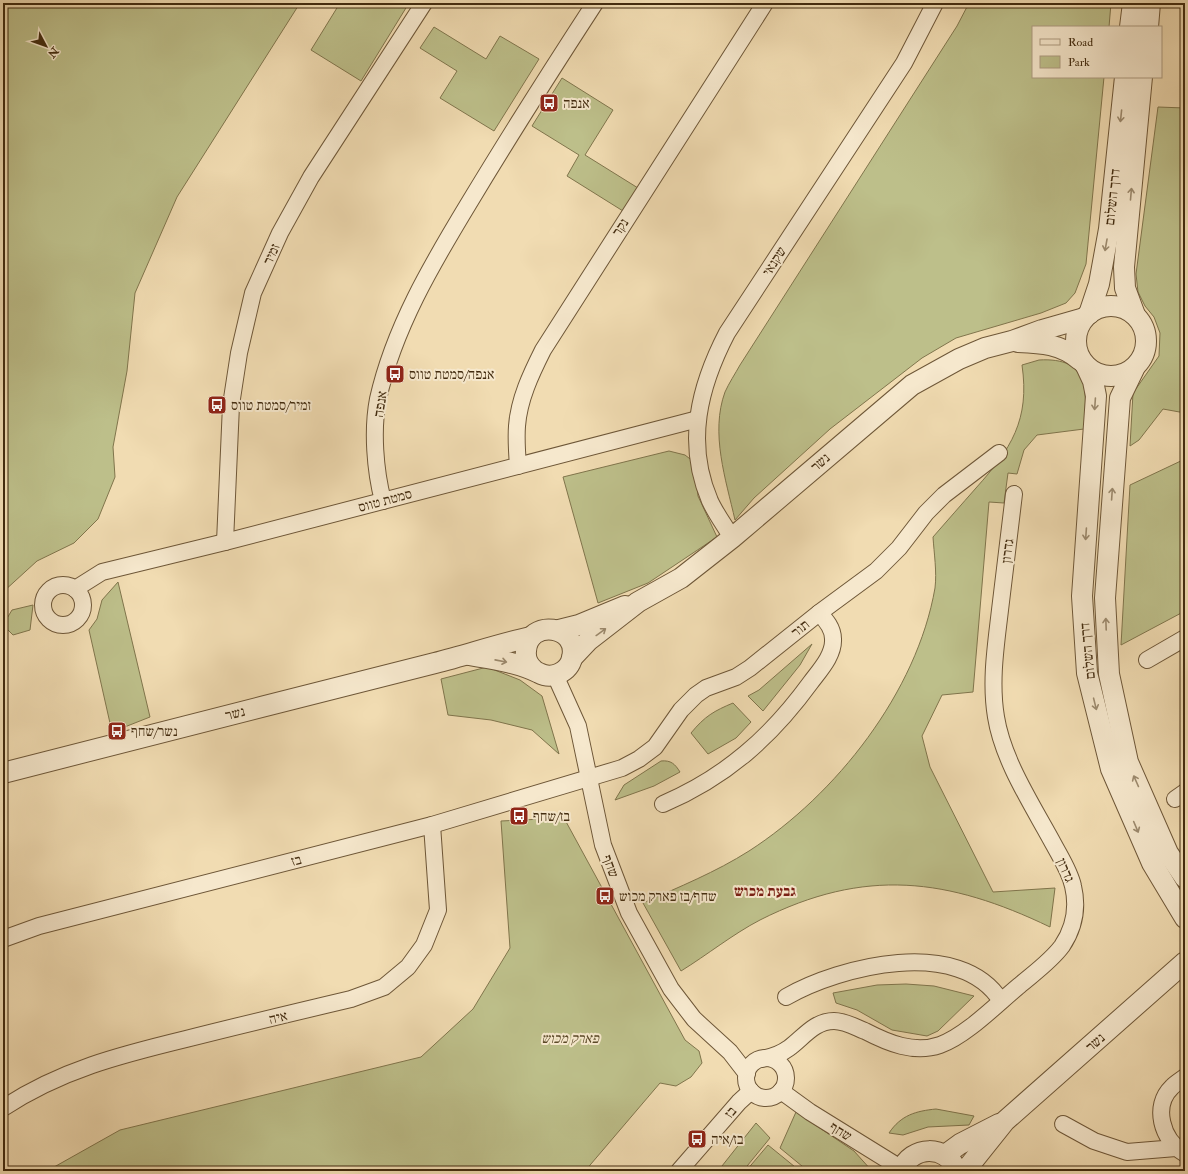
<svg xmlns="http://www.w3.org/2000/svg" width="1188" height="1174" font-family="'IM FELL Double Pica','Frank Ruhl Libre',serif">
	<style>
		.green { fill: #bdbf8a; stroke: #80754c }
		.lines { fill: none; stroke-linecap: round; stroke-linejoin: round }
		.minor-casing { stroke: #6e5738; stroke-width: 18 }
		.tertiary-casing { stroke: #6e5738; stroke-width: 22 }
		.minor { stroke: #f6e8cd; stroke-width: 16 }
		.tertiary { stroke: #f6e8cd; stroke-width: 20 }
		.oneway { stroke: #9c8a6e }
		.labels { text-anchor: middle; stroke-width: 4; stroke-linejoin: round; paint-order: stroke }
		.poi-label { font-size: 14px; fill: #422b0f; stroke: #f6e8cd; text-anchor: start }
		.street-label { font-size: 14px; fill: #422b0f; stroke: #f6e8cd }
		.park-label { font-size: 14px; font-style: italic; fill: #5b4928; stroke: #f6e8cd }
		.neighbourhood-label { font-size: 15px; font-weight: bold; fill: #7a1f14; stroke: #f6e8cd }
	</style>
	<rect width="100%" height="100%" fill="#f1dcb2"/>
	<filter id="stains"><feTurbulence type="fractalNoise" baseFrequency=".005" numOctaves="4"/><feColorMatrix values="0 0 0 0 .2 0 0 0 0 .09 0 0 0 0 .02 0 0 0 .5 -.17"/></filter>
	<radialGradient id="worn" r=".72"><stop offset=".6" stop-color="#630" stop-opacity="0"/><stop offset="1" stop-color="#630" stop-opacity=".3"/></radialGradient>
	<!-- green -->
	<g class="green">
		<path d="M 3,3 L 300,3 L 177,197 L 135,293 L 127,371 L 113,447 L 115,477 L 98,519 L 74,543 L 37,561 L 3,592 Z"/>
		<path d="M 340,3 L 409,3 L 361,81 L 311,50 Z"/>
		<path d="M 969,3 L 1111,3 L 1109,27 L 1033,27 L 1033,77 L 1104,77 L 1086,264 L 1075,293 L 1066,303 L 1041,313 L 956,338 L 922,358 L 830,429 L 754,498 L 735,520 C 726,480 710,433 725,392 C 729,383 735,374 740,365 L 957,26 Z"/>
		<path d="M 434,27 L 486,59 L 500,36 L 539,59 L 494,131 L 440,98 L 457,71 L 420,48 Z"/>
		<path d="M 562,78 L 613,110 L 585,155 L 638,188 L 623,211 L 567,176 L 579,155 L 532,126 Z"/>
		<path d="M 1158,107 L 1185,108 L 1185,413 L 1163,409 L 1139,440 L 1130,446 L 1133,393 L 1159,356 L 1160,333 L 1154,317 L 1145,306 L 1138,292 L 1136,274 Z"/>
		<path d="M 1039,360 C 1090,357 1087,390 1084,429 L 1037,435 L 1024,450 L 1017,474 L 1008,473 L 1004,503 L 989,502 L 973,692 L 942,695 L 922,736 L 930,767 L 993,892 L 1055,888 L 1050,927 C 948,878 865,867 760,920 C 733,934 707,955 681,971 L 643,903 C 679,887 716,872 749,851 C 836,795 917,692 935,588 C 937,572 934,553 933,537 C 947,521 961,505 976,488 C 1011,449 1030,420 1022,365 Z"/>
		<path d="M 669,451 L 685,455 L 694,462 L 698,496 L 717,537 L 648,583 L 598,603 L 563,477 Z"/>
		<path d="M 1185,459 L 1185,611 L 1121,645 L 1130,485 Z"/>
		<path d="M 118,582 L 150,717 L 112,732 L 89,630 L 97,619 L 102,600 Z"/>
		<path d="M 33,605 L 30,630 L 13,635 L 3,625 L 12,610 Z"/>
		<path d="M 812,644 L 800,665 L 763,711 L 748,696 L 759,690 Z"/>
		<path d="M 487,667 L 520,680 L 542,696 L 559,754 L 532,730 L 491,720 L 448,715 L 441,679 Z"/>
		<path d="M 733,703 L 751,722 L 736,738 L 708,754 L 691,733 C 705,716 714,711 733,703 Z"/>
		<path d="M 661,761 C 671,760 675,764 680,772 L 654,786 L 615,800 L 624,785 Z"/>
		<path d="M 564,818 L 685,1040 L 699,1051 L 702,1063 L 691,1077 L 676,1086 L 660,1083 L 585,1171 L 47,1171 L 120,1130 L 421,1057 L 473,1009 L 510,948 L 501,821 Z"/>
		<path d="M 906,984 L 934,986 L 974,996 L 938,1031 L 927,1036 L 892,1030 L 857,1010 L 836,1003 L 833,993 L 877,985 Z"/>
		<path d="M 936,1109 L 974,1116 L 969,1125 L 928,1127 L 903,1135 L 889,1133 C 901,1115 916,1111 936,1109 Z"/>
		<path d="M 796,1112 L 854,1151 L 872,1171 L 808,1171 L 780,1148 Z"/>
		<path d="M 756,1123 L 770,1138 L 743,1171 L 718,1171 Z"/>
		<path d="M 768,1145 L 800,1171 L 746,1171 Z"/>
	</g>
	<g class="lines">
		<!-- minor casing -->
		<g class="minor-casing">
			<g id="minor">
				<path d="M 518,466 C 517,453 516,439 517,426 C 519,399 531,374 543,350 L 765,3"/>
				<path d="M 383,501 C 375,470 372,430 378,399 C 394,328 432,264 469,203 C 510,135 552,69 595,3"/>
				<path d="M 732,538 C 725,526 716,514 710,501 C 685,443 699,387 727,333 L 904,63 L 935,3"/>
				<path d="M 225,542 L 231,405 L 239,353 L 253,293 L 280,233 L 311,177 L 424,3"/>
				<circle cx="63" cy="605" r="20"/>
				<path d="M 75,589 L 102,572 L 225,542 L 698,419"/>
				<path d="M 1147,660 L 1185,638"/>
				<path d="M 555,675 L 578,726 L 603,845 L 629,913 L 671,989 L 694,1019 L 730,1052 L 747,1074"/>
				<path d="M 1175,799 L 1185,792"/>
				<path d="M 663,804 C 726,777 771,737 811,682 C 820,670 834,655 833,639 C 833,628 826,620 819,613"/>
				<path d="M 3,939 L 39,926 L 432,825 L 622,768 L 639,759 L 655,747 L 681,710 L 696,695 L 706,688 L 736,677 L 750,668 L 819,613 L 876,571 L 899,548 L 926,513 L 944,495 L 999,453"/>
				<path d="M 786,997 C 840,966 960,936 1001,1001"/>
				<circle cx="766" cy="1078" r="20"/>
				<path d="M 762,1059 C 772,1057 781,1054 789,1048 C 803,1038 814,1021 834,1021 C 845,1021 855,1027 865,1031 C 888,1043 914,1054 940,1045 C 966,1036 998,1003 1020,985 C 1034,973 1051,961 1062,946 C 1074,928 1078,907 1073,886 C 1070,872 1061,858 1054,845 C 1033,806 1003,761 996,717 C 990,681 996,645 1000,610 C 1005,571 1009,533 1014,494"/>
				<path d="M 781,1091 L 810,1112 L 902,1169"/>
				<path d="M 3,1108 C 61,1070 120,1055 186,1039 C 241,1025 296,1012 351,999 L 384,987 L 408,967 L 424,945 L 438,910 L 432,825"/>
				<path d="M 1063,1124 L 1094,1141 L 1127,1152 L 1176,1148"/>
				<path d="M 1184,1153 C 1162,1140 1152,1106 1172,1087 C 1176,1083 1181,1080 1185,1077"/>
				<path d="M 679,1171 L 739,1102 L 751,1091"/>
			</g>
		</g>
		<!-- tertiary casing -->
		<g class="tertiary-casing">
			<g id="tertiary">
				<path d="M 1130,27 L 1133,3"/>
				<path d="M 1148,27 L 1150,3"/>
				<circle cx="1111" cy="341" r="35"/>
				<path d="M 1089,314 L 1099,284 L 1109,229 L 1125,77"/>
				<path d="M 1135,315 L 1125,288 L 1124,267 L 1142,77"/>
				<path d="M 1018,342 C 1042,343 1061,344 1080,360"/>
				<path d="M 1086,366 L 1093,381 L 1096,396 L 1082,596 L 1087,673 L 1111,769 L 1152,863 L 1185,918"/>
				<path d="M 1134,369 L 1120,398 L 1105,598 L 1109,674 L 1128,762 L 1168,853 L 1185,878"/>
				<path d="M 559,630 L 579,625 L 625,606"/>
				<path d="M 469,655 C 492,659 517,662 539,673 C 552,680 569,672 572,658 C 580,625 528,618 526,651 C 525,659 528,665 534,670"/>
				<path d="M 572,658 L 589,640 L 638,602 L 681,578 L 732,538 L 912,385 L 959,359 L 985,348 L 1012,341 L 1042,330 L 1084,318"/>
				<path d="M 3,773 C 147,735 291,700 435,663 C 467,655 499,644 531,637"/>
				<path d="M 945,1155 L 960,1144 L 999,1124"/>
				<path d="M 901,1171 C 911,1145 947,1144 957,1171"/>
				<path d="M 965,1171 L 1005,1121 L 1185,962"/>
			</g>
		</g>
		<!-- minor -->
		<use href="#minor" class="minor"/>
		<!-- tertiary -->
		<use href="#tertiary" class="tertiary"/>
	</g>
	<!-- one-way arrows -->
	<defs><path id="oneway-shaft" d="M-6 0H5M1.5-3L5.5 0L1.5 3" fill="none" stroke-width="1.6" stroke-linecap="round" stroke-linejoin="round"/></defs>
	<g class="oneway">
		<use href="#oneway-shaft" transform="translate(1121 116) rotate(96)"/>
		<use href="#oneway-shaft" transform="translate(1131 194) rotate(-85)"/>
		<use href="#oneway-shaft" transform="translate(1106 245) rotate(100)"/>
		<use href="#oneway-shaft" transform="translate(1095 404) rotate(94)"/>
		<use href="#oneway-shaft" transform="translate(1112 494) rotate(-86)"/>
		<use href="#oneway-shaft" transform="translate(1086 534) rotate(94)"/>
		<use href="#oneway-shaft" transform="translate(1106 624) rotate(-92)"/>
		<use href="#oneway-shaft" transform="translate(601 632) rotate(-36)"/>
		<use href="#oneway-shaft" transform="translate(501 661) rotate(11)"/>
		<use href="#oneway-shaft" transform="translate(1095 704) rotate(76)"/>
		<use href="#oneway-shaft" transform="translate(1136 781) rotate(-114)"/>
		<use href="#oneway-shaft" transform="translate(1136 827) rotate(67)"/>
	</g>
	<!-- icons -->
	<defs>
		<g id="bus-square" transform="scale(1)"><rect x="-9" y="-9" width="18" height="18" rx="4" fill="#8f2418" stroke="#f6e8cd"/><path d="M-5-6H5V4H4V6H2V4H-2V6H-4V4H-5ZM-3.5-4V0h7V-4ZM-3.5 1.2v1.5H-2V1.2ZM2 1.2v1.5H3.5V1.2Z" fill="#fff"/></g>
	</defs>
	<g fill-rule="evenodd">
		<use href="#bus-square" x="549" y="103"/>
		<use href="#bus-square" x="395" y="374"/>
		<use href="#bus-square" x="217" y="405"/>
		<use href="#bus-square" x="117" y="731"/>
		<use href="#bus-square" x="519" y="816"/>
		<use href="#bus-square" x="605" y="896"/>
		<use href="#bus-square" x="697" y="1139"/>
	</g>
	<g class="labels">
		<!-- poi labels -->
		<g class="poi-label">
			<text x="563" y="108">אנפה</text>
			<text x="409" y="379">אנפה/סמטת טווס</text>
			<text x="231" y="410">זמיר/סמטת טווס</text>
			<text x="131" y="736">נשר/שחף</text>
			<text x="533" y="821">בז/שחף</text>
			<text x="619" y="901">שחף/בז פארק מכוש</text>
			<text x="711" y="1144">בז/איה</text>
		</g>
		<!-- street labels -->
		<g class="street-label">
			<text transform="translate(1112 197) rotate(-84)" y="5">דרך השלום</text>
			<text transform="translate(620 227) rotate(-57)" y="5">נקר</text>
			<text transform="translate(271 254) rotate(-66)" y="5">זמיר</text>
			<text transform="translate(774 261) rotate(-57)" y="5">שקנאי</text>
			<text transform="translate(380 404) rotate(-81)" y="5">אנפה</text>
			<text transform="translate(820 462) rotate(-41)" y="5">נשר</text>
			<text transform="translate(385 500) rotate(-15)" y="5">סמטת טווס</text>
			<text transform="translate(1007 551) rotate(-83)" y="5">גדרון</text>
			<text transform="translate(800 628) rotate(-39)" y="5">תור</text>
			<text transform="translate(1087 651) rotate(-96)" y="5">דרך השלום</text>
			<text transform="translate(235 713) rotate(-14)" y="5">נשר</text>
			<text transform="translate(296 860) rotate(-14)" y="5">בז</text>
			<text transform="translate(611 866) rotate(70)" y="5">שחף</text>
			<text transform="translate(1066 870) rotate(66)" y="5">גדרון</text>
			<text transform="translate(278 1017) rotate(-13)" y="5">איה</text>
			<text transform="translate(1095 1042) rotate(-41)" y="5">נשר</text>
			<text transform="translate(730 1112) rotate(-49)" y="5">בז</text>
			<text transform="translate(841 1131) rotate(32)" y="5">שחף</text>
		</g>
		<!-- park labels -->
		<g class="park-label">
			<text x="570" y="1043">פארק מכוש</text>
		</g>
		<!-- neighbourhood labels -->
		<g class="neighbourhood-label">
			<text x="765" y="896">גבעת מכוש</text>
		</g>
	</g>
	<!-- margin -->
	<rect width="1188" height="1174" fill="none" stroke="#f1dcb2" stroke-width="16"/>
	<rect x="4" y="4" width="1180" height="1166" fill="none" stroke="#422b0f" stroke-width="2"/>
	<rect x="8" y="8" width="1172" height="1158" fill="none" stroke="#422b0f"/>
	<!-- legend -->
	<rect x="1032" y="26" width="130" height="52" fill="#f6e8cd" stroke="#ae9c81"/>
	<rect x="1040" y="39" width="20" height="6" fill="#f6e8cd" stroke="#ae9c81"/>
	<text x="1068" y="46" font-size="12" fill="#422b0f">Road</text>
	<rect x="1040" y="56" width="20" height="12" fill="#bdbf8a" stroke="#ae9c81"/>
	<text x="1068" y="66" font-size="12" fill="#422b0f">Park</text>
	<!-- north arrow -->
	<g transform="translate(46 46) rotate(131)" stroke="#f6e8cd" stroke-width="3" paint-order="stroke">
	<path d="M0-3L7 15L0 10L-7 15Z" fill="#422b0f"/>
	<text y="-6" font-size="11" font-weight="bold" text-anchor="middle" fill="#422b0f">N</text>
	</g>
	<rect width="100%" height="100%" filter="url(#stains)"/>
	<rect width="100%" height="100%" fill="url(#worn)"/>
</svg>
